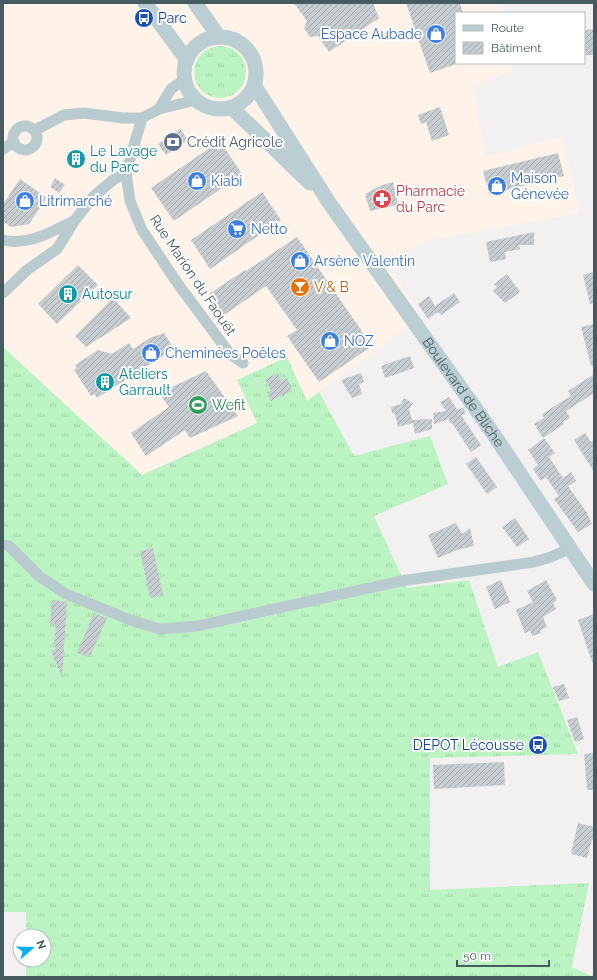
<svg xmlns="http://www.w3.org/2000/svg" width="597" height="980" font-family="Raleway,sans-serif">
	<style>
		.commercial { fill: #fef2e9 }
		.grass { fill: url(#grass-tufts) }
		.building { fill: url(#building-hatch) }
		.lines { fill: none; stroke-linecap: round; stroke-linejoin: round }
		.street { stroke: #bacbcf; stroke-width: 11 }
		.secondary { stroke: #baced4; stroke-width: 15 }
		.labels { text-anchor: middle; stroke-width: 4; stroke-linejoin: round; paint-order: stroke }
		.transit-label { font-size: 14px; fill: #164399; stroke: #fff; text-anchor: start }
		.shop-label { font-size: 14px; fill: #366cbe; stroke: #fff; text-anchor: start }
		.service-label { font-size: 14px; fill: #4e5e75; stroke: #fff; text-anchor: start }
		.culture-label { font-size: 14px; fill: #0d838f; stroke: #fff; text-anchor: start }
		.health-label { font-size: 14px; fill: #be3a42; stroke: #fff; text-anchor: start }
		.street-label { font-size: 14px; fill: #465b60; stroke: #fff }
		.food-label { font-size: 14px; fill: #c56008; stroke: #fff; text-anchor: start }
		.leisure-label { font-size: 14px; fill: #27864d; stroke: #fff; text-anchor: start }
	</style>
	<defs>
		<pattern id="grass-tufts" width="24" height="20" patternUnits="userSpaceOnUse"><rect width="24" height="20" fill="#bbf4c2"/><path d="M3 7l-1-3M5 7V3M7 7l1-3M15 17l-1-3M17 17v-4M19 17l1-3" fill="none" stroke="#a2d3a9"/></pattern>
		<pattern id="building-hatch" width="6" height="6" patternUnits="userSpaceOnUse"><rect width="6" height="6" fill="#c7cdd0"/><path d="M-1 1l2-2M0 6l6-6M5 7l2-2" fill="none" stroke="#a3a9ac"/></pattern>
	</defs>
	<rect width="100%" height="100%" fill="#f3f0f1"/>
	<!-- commercial -->
	<path class="commercial" d="M 3,3 L 498,3 L 504,13 L 456,13 L 456,63 L 510,63 L 511,72 L 473,85 L 485,157 L 562,136 L 580,213 L 435,239 L 385,258 L 421,317 L 307,401 L 237,380 L 257,422 L 142,475 L 3,347 Z"/>
	<!-- grass -->
	<g class="grass">
		<circle cx="220" cy="72" r="26"/>
		<path d="M 3,347 L 142,475 L 257,423 L 237,380 L 287,357 L 307,401 L 319,392 L 354,456 L 430,436 L 448,484 L 374,516 L 407,588 L 469,580 L 498,667 L 538,652 L 578,754 L 430,758 L 430,890 L 589,883 L 572,967 L 591,976 L 594,975 L 594,977 L 26,977 L 26,960 L 44,960 L 44,936 L 26,936 L 26,912 L 3,912 Z"/>
	</g>
	<!-- building -->
	<g class="building">
		<path d="M 294,3 L 373,3 L 379,18 L 329,52 L 318,36 L 310,37 L 304,28 L 307,21 Z"/>
		<path d="M 406,3 L 460,3 L 463,13 L 456,13 L 456,64 L 430,73 Z"/>
		<path d="M 594,29 L 594,55 L 584,55 L 584,30 Z"/>
		<path d="M 440,107 L 449,135 L 432,141 L 426,122 L 421,124 L 418,115 Z"/>
		<path d="M 180,129 L 188,140 L 166,155 L 158,144 L 165,139 L 164,137 L 171,132 L 173,134 Z"/>
		<path d="M 220,141 L 242,174 L 174,221 L 151,188 Z"/>
		<path d="M 76,148 L 86,155 L 75,169 L 66,163 Z"/>
		<path d="M 558,153 L 564,176 L 489,194 L 483,171 Z"/>
		<path d="M 55,178 L 65,185 L 59,193 L 50,187 Z"/>
		<path d="M 20,179 L 47,198 L 29,224 L 11,227 L 3,221 L 3,204 Z"/>
		<path d="M 393,182 L 398,205 L 370,211 L 365,194 L 382,185 Z"/>
		<path d="M 262,192 L 281,220 L 210,269 L 191,240 Z"/>
		<path d="M 534,232 L 534,245 L 519,245 L 520,249 L 505,252 L 506,259 L 490,262 L 486,242 Z"/>
		<path d="M 297,237 L 372,346 L 319,382 L 287,336 L 297,330 L 266,286 L 224,315 L 209,294 L 245,270 L 246,271 Z"/>
		<path d="M 78,265 L 98,285 L 57,324 L 38,304 Z"/>
		<path d="M 594,272 L 594,303 L 590,304 L 583,275 Z"/>
		<path d="M 507,274 L 520,292 L 505,303 L 493,291 L 497,287 L 494,284 Z"/>
		<path d="M 454,293 L 460,302 L 441,315 L 438,312 L 428,319 L 418,304 L 429,296 L 435,306 Z"/>
		<path d="M 113,298 L 131,318 L 86,347 L 75,336 Z"/>
		<path d="M 594,324 L 594,366 L 591,366 L 581,327 Z"/>
		<path d="M 164,333 L 174,349 L 97,398 L 94,394 L 91,396 L 74,370 L 77,368 L 75,365 L 98,350 L 112,354 L 129,343 L 133,349 L 150,338 Z"/>
		<path d="M 410,356 L 414,368 L 385,378 L 381,366 Z"/>
		<path d="M 206,371 L 238,416 L 190,438 L 185,430 L 146,456 L 131,433 L 169,407 L 159,393 Z"/>
		<path d="M 278,373 L 281,381 L 287,378 L 292,391 L 271,401 L 267,392 L 271,391 L 265,379 Z"/>
		<path d="M 361,373 L 364,382 L 359,384 L 362,394 L 352,398 L 341,380 Z"/>
		<path d="M 594,374 L 594,393 L 566,411 L 570,418 L 563,422 L 564,424 L 543,438 L 534,424 L 544,418 L 542,414 L 571,396 L 568,391 Z"/>
		<path d="M 449,397 L 457,409 L 464,408 L 465,414 L 461,415 L 481,445 L 471,452 L 452,423 L 450,423 L 449,419 L 434,424 L 433,413 L 446,411 L 440,402 Z"/>
		<path d="M 404,398 L 413,403 L 409,409 L 412,420 L 432,419 L 432,429 L 415,434 L 413,423 L 398,427 L 395,414 L 392,413 L 391,407 L 401,404 Z"/>
		<path d="M 585,433 L 591,442 L 594,440 L 594,472 L 574,440 Z"/>
		<path d="M 544,438 L 555,453 L 549,457 L 563,478 L 571,472 L 576,481 L 568,486 L 587,513 L 592,524 L 578,532 L 554,499 L 559,496 L 546,477 L 541,481 L 533,469 L 538,465 L 528,450 Z"/>
		<path d="M 476,457 L 497,487 L 487,494 L 466,464 Z"/>
		<path d="M 515,518 L 529,539 L 517,547 L 502,527 Z"/>
		<path d="M 456,523 L 462,534 L 470,528 L 474,546 L 457,550 L 438,558 L 428,535 Z"/>
		<path d="M 153,548 L 163,595 L 150,598 L 140,551 Z"/>
		<path d="M 501,580 L 510,602 L 495,609 L 486,587 Z"/>
		<path d="M 546,580 L 557,600 L 553,603 L 556,609 L 543,617 L 547,627 L 540,630 L 541,633 L 532,636 L 530,631 L 525,633 L 516,610 L 533,602 L 527,591 Z"/>
		<path d="M 52,600 L 67,602 L 62,677 L 51,651 L 56,649 L 54,645 L 56,625 L 50,624 Z"/>
		<path d="M 94,613 L 107,618 L 91,654 L 86,656 L 77,653 Z"/>
		<path d="M 594,614 L 594,662 L 592,662 L 578,620 Z"/>
		<path d="M 564,684 L 569,698 L 559,701 L 553,687 Z"/>
		<path d="M 577,717 L 584,739 L 575,742 L 567,720 Z"/>
		<path d="M 594,753 L 594,790 L 587,790 L 584,754 Z"/>
		<path d="M 504,762 L 505,785 L 434,789 L 433,765 Z"/>
		<path d="M 578,823 L 594,827 L 594,840 L 592,840 L 587,858 L 571,854 Z"/>
	</g>
	<g class="lines">
		<!-- street -->
		<g class="street">
			<path d="M 196,100 L 159,109 L 142,118 L 126,173 L 130,201 L 142,230 L 178,284 L 230,354 L 243,363"/>
			<path d="M 159,109 L 171,89 L 185,79"/>
			<circle cx="25" cy="138" r="12"/>
			<path d="M 35,130 L 64,115 L 84,113 L 123,118 L 142,118"/>
			<path d="M 3,149 L 14,142"/>
			<path d="M 3,240 C 30,246 50,232 74,221"/>
			<path d="M 3,293 L 27,270 L 57,249 L 75,220 L 93,197 L 113,180 L 126,173"/>
			<path d="M 3,545 L 9,546 L 39,576 L 66,594 L 133,621 L 160,629 L 197,626 L 401,581 L 534,562 L 551,557 L 571,548"/>
		</g>
		<!-- secondary -->
		<g class="secondary">
			<path d="M 145,3 L 187,60"/>
			<path d="M 195,3 L 219,37"/>
			<circle cx="220" cy="73" r="36"/>
			<path id="s1" d="M 254,85 L 330,204 L 490,429 L 594,584"/>
			<path d="M 231,107 L 310,183"/>
		</g>
	</g>
	<!-- icons -->
	<defs>
		<g id="bus-disc" transform="scale(1)"><circle r="9.5" fill="#1a4fb4" stroke="#fff"/><path d="M-5-6H5V4H4V6H2V4H-2V6H-4V4H-5ZM-3.5-4V0h7V-4ZM-3.5 1.2v1.5H-2V1.2ZM2 1.2v1.5H3.5V1.2Z" fill="#fff"/></g>
		<g id="shop-disc" transform="scale(1)"><circle r="9.5" fill="#3f7fe0" stroke="#fff"/><path d="M-5-2.5h2.3a2.7 3.5 0 0 1 5.4 0H5L5.5 6h-11ZM-1.5-2.5h3a1.5 2.3 0 0 0-3 0Z" fill="#fff"/></g>
		<g id="bank-disc" transform="scale(1)"><circle r="9.5" fill="#5c6f8a" stroke="#fff"/><path d="M-6-4H6V4H-6ZM0-2.3a2.3 2.3 0 1 0 0 4.6a2.3 2.3 0 1 0 0-4.6Z" fill="#fff"/></g>
		<g id="building-disc" transform="scale(1)"><circle r="9.5" fill="#0f9aa8" stroke="#fff"/><path d="M-4-6H4V6H1V3H-1V6H-4ZM-2.5-4.3h1.7v1.8h-1.7ZM.8-4.3h1.7v1.8H.8ZM-2.5-1h1.7V.8h-1.7ZM.8-1h1.7V.8H.8Z" fill="#fff"/></g>
		<g id="pharmacy-disc" transform="scale(1)"><circle r="9.5" fill="#e0444e" stroke="#fff"/><path d="M-2-6h4v4h4v4h-4v4h-4v-4h-4v-4h4Z" fill="#fff"/></g>
		<g id="supermarket-disc" transform="scale(1)"><circle r="9.5" fill="#3f7fe0" stroke="#fff"/><path d="M-6-5.5h2.5l.6 2H6L4.5 2H-2.5L-4.4-4H-6ZM-1.5 3.2a1.3 1.3 0 1 0 .1 0ZM3 3.2a1.3 1.3 0 1 0 .1 0Z" fill="#fff"/></g>
		<g id="bar-disc" transform="scale(1)"><circle r="9.5" fill="#e8710a" stroke="#fff"/><path d="M-6-5H6L.8 .8V4.5H3.5V6h-7V4.5H-.8V.8Z" fill="#fff"/></g>
		<g id="stadium-disc" transform="scale(1)"><circle r="9.5" fill="#2e9e5b" stroke="#fff"/><path d="M0-5a6.5 5 0 1 0 0 10a6.5 5 0 1 0 0-10ZM-3.5-1.8h7v3.6h-7Z" fill="#fff"/></g>
	</defs>
	<g fill-rule="evenodd">
		<use href="#bus-disc" x="144" y="18"/>
		<use href="#shop-disc" x="436" y="34"/>
		<use href="#bank-disc" x="173" y="142"/>
		<use href="#building-disc" x="76" y="159"/>
		<use href="#shop-disc" x="197" y="181"/>
		<use href="#shop-disc" x="497" y="186"/>
		<use href="#pharmacy-disc" x="382" y="199"/>
		<use href="#shop-disc" x="25" y="201"/>
		<use href="#supermarket-disc" x="237" y="229"/>
		<use href="#shop-disc" x="300" y="261"/>
		<use href="#bar-disc" x="300" y="287"/>
		<use href="#building-disc" x="68" y="294"/>
		<use href="#shop-disc" x="330" y="341"/>
		<use href="#shop-disc" x="151" y="353"/>
		<use href="#building-disc" x="105" y="382"/>
		<use href="#stadium-disc" x="198" y="405"/>
		<use href="#bus-disc" x="538" y="745"/>
	</g>
	<g class="labels">
		<!-- transit labels -->
		<g class="transit-label">
			<text x="158" y="23">Parc</text>
			<text x="524" y="750" text-anchor="end">DEPOT Lécousse</text>
		</g>
		<!-- shop labels -->
		<g class="shop-label">
			<text x="422" y="39" text-anchor="end">Espace Aubade</text>
			<text x="511" y="183">Maison<tspan x="511" dy="16">Génevée</tspan></text>
			<text x="211" y="186">Kiabi</text>
			<text x="39" y="206">Litrimarché</text>
			<text x="251" y="234">Netto</text>
			<text x="314" y="266">Arsène Valentin</text>
			<text x="344" y="346">NOZ</text>
			<text x="165" y="358">Cheminées Poêles</text>
		</g>
		<!-- service labels -->
		<g class="service-label">
			<text x="187" y="147">Crédit Agricole</text>
		</g>
		<!-- culture labels -->
		<g class="culture-label">
			<text x="90" y="156">Le Lavage<tspan x="90" dy="16">du Parc</tspan></text>
			<text x="82" y="299">Autosur</text>
			<text x="119" y="379">Ateliers<tspan x="119" dy="16">Garrault</tspan></text>
		</g>
		<!-- health labels -->
		<g class="health-label">
			<text x="396" y="196">Pharmacie<tspan x="396" dy="16">du Parc</tspan></text>
		</g>
		<!-- street labels -->
		<g class="street-label">
			<text transform="translate(193 275) rotate(56)" y="5">Rue Marion du Faouët</text>
			<text dy="5" stroke="none"><textPath href="#s1" startOffset="372">Boulevard de Bliche</textPath></text>
		</g>
		<!-- food labels -->
		<g class="food-label">
			<text x="314" y="292">V &amp; B</text>
		</g>
		<!-- leisure labels -->
		<g class="leisure-label">
			<text x="212" y="410">Wefit</text>
		</g>
	</g>
	<!-- border -->
	<rect width="597" height="980" fill="none" stroke="#465b60" stroke-width="8"/>
	<!-- legend -->
	<rect x="455" y="12" width="130" height="52" fill="#ffffff" stroke="#b5bdbf"/>
	<rect x="463" y="25" width="20" height="6" fill="#baced4" stroke="#b5bdbf"/>
	<text x="491" y="32" font-size="12" fill="#465b60">Route</text>
	<rect x="463" y="42" width="20" height="12" fill="url(#building-hatch)" stroke="#b5bdbf"/>
	<text x="491" y="52" font-size="12" fill="#465b60">Bâtiment</text>
	<!-- north arrow -->
	<g transform="translate(32 948) rotate(70)"><circle r="19" fill="#ffffff" stroke="#b5bdbf"/>
	<path d="M0-3L7 15L0 10L-7 15Z" fill="#06b0f7"/>
	<text y="-6" font-size="11" font-weight="bold" text-anchor="middle" fill="#465b60">N</text>
	</g>
	<!-- scale -->
	<path d="M457 960v6h92v-6" fill="none" stroke="#465b60" stroke-width="2"/>
	<text x="463" y="960" font-size="12" fill="#465b60" stroke="#ffffff" stroke-width="3" paint-order="stroke">50 m</text>
</svg>
